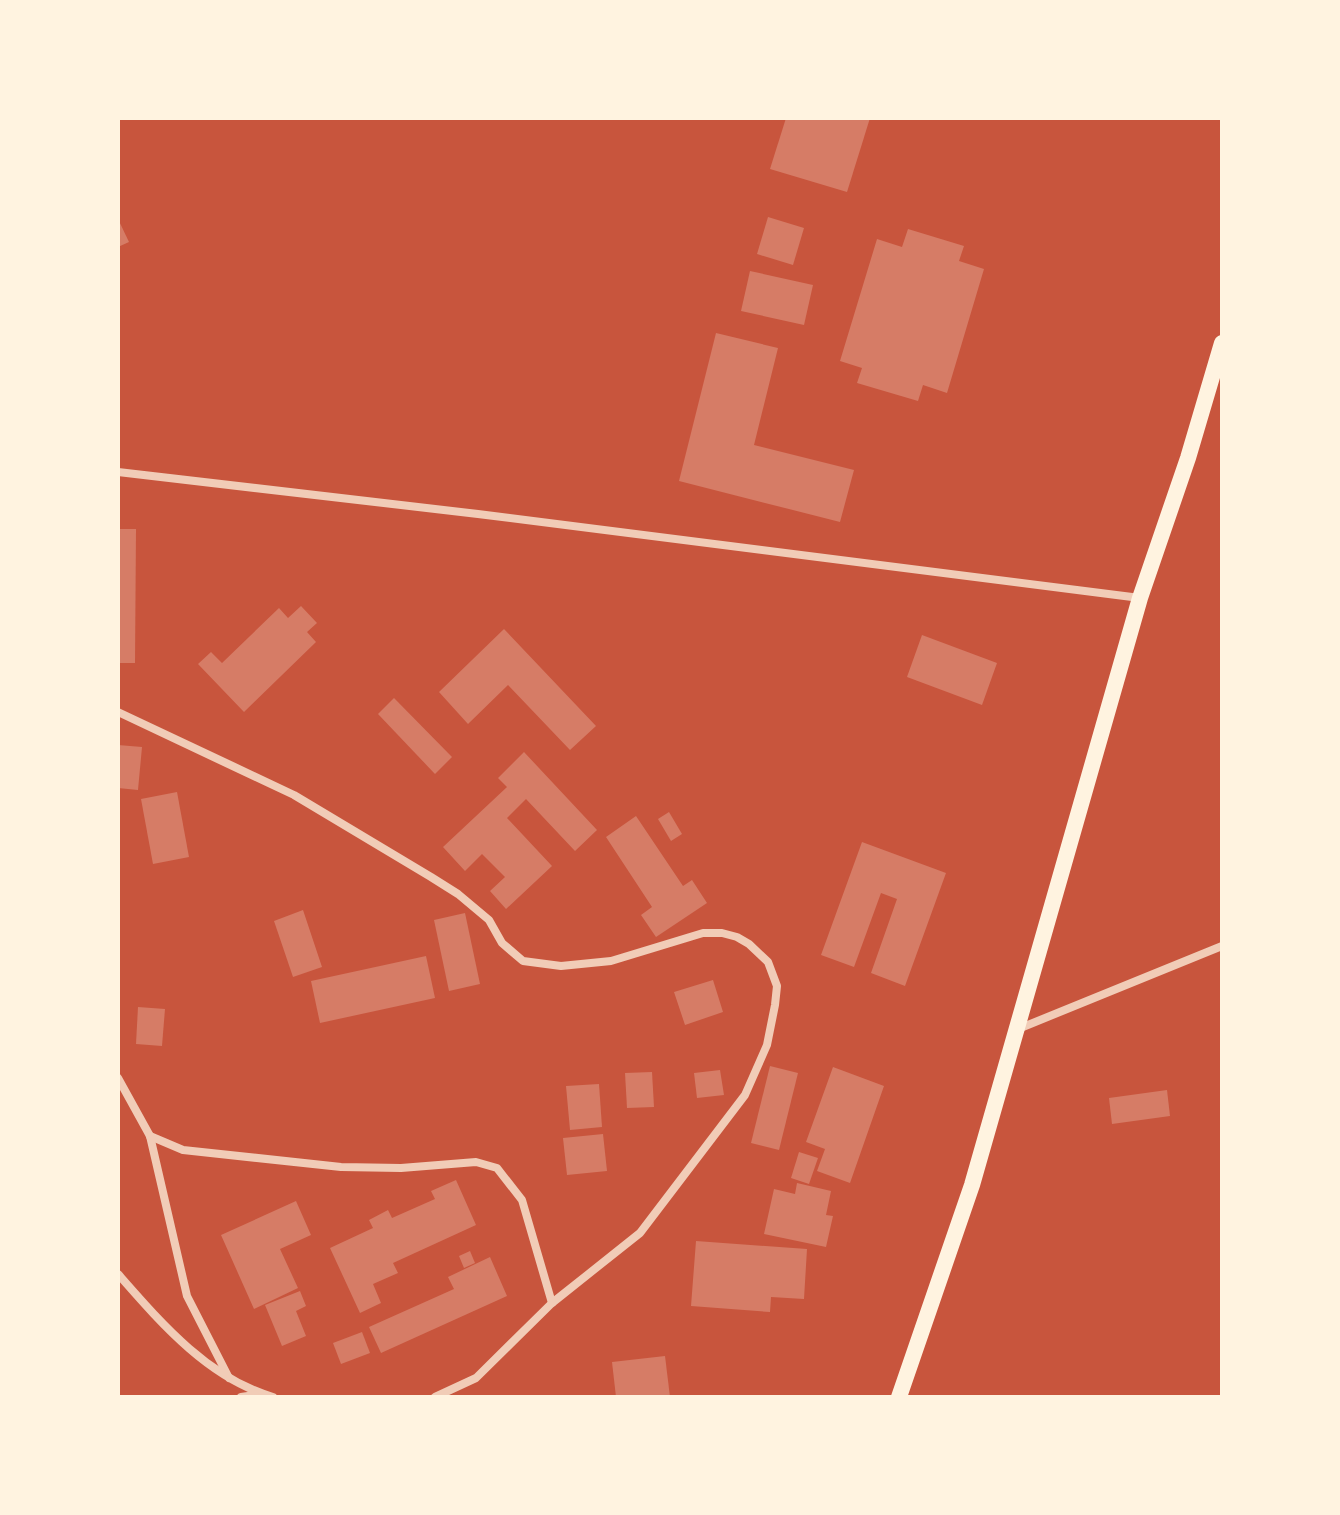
<svg xmlns="http://www.w3.org/2000/svg" width="1340" height="1515" font-family="Signika,sans-serif">
	<style>
		.building { fill: #d67c66 }
		.lines { fill: none; stroke-linecap: round; stroke-linejoin: round }
		.minor { stroke: #f1ccb7; stroke-width: 8 }
		.secondary { stroke: #fff3e0; stroke-width: 16 }
	</style>
	<rect width="100%" height="100%" fill="#c8553d"/>
	<!-- building -->
	<g class="building">
		<path d="M 786,118 L 870,118 L 847,192 L 770,169 Z"/>
		<path d="M 768,217 L 804,228 L 793,265 L 757,254 Z"/>
		<path d="M 118,219 L 129,242 L 118,247 Z"/>
		<path d="M 908,229 L 964,246 L 959,261 L 984,269 L 947,393 L 923,385 L 918,401 L 857,383 L 862,368 L 840,361 L 877,239 L 902,247 Z"/>
		<path d="M 750,271 L 813,285 L 804,325 L 741,311 Z"/>
		<path d="M 716,333 L 778,348 L 754,445 L 854,470 L 840,522 L 679,481 Z"/>
		<path d="M 118,529 L 136,529 L 135,663 L 118,663 Z"/>
		<path d="M 301,606 L 317,623 L 307,632 L 316,642 L 244,712 L 198,664 L 211,652 L 222,663 L 279,608 L 288,618 Z"/>
		<path d="M 504,629 L 596,726 L 570,750 L 508,685 L 468,724 L 439,692 Z"/>
		<path d="M 922,635 L 997,663 L 982,705 L 907,677 Z"/>
		<path d="M 394,698 L 452,757 L 435,774 L 378,714 Z"/>
		<path d="M 118,745 L 142,747 L 138,790 L 118,788 Z"/>
		<path d="M 524,752 L 597,830 L 575,851 L 526,799 L 507,818 L 552,866 L 506,909 L 490,891 L 505,877 L 482,854 L 465,871 L 443,847 L 507,787 L 498,778 Z"/>
		<path d="M 177,792 L 189,857 L 153,864 L 141,799 Z"/>
		<path d="M 669,812 L 682,834 L 671,841 L 658,819 Z"/>
		<path d="M 636,816 L 683,886 L 692,880 L 707,903 L 656,937 L 641,915 L 652,907 L 606,837 Z"/>
		<path d="M 862,842 L 946,873 L 905,986 L 871,973 L 897,899 L 881,893 L 854,967 L 821,955 Z"/>
		<path d="M 303,910 L 322,967 L 293,977 L 274,921 Z"/>
		<path d="M 465,913 L 480,984 L 449,991 L 434,920 Z"/>
		<path d="M 426,956 L 435,998 L 320,1023 L 311,981 Z"/>
		<path d="M 713,980 L 723,1012 L 685,1025 L 674,992 Z"/>
		<path d="M 138,1007 L 165,1009 L 162,1046 L 136,1044 Z"/>
		<path d="M 770,1066 L 798,1073 L 779,1150 L 751,1143 Z"/>
		<path d="M 833,1067 L 884,1086 L 850,1183 L 817,1171 L 825,1149 L 806,1142 Z"/>
		<path d="M 720,1070 L 724,1095 L 697,1098 L 694,1073 Z"/>
		<path d="M 652,1072 L 654,1107 L 627,1108 L 625,1073 Z"/>
		<path d="M 599,1084 L 602,1127 L 570,1130 L 566,1086 Z"/>
		<path d="M 1167,1090 L 1170,1116 L 1112,1124 L 1109,1098 Z"/>
		<path d="M 603,1134 L 607,1171 L 567,1175 L 563,1138 Z"/>
		<path d="M 799,1152 L 818,1158 L 809,1184 L 791,1178 Z"/>
		<path d="M 456,1180 L 476,1225 L 393,1263 L 398,1273 L 373,1284 L 381,1303 L 360,1313 L 330,1248 L 373,1228 L 369,1220 L 388,1210 L 392,1218 L 435,1199 L 431,1191 Z"/>
		<path d="M 797,1183 L 831,1191 L 826,1215 L 833,1216 L 826,1247 L 764,1234 L 774,1189 L 795,1194 Z"/>
		<path d="M 296,1201 L 311,1235 L 280,1249 L 298,1288 L 254,1309 L 221,1235 Z"/>
		<path d="M 696,1241 L 807,1249 L 804,1299 L 771,1297 L 770,1312 L 691,1306 Z"/>
		<path d="M 470,1251 L 475,1263 L 464,1268 L 459,1256 Z"/>
		<path d="M 490,1257 L 507,1296 L 381,1353 L 369,1327 L 454,1289 L 448,1277 Z"/>
		<path d="M 300,1291 L 306,1306 L 296,1311 L 306,1336 L 282,1346 L 265,1305 Z"/>
		<path d="M 362,1332 L 370,1353 L 341,1364 L 333,1343 Z"/>
		<path d="M 665,1356 L 670,1397 L 616,1397 L 612,1362 Z"/>
	</g>
	<g class="lines">
		<!-- minor -->
		<g class="minor">
			<path d="M 118,472 L 478,514 L 1140,598"/>
			<path d="M 118,712 L 294,795 L 431,877 L 458,894 L 489,920 L 502,943 L 523,961 L 561,966 L 611,961 L 703,933 L 722,933 L 737,937 L 749,944 L 768,962 L 777,986 L 775,1005 L 767,1045 L 745,1095 L 640,1233 L 552,1303 L 476,1378 L 435,1397"/>
			<path d="M 1018,1029 L 1222,946"/>
			<path d="M 118,1078 L 150,1136 L 187,1296 L 229,1378"/>
			<path d="M 150,1136 L 183,1150 L 341,1167 L 401,1168 L 476,1162 L 497,1168 L 522,1200 L 552,1303"/>
			<path d="M 118,1274 C 161,1323 208,1378 273,1397"/>
			<path d="M 241,1397 L 262,1394"/>
		</g>
		<!-- secondary -->
		<path class="secondary" d="M 899,1397 L 972,1185 L 1140,598 L 1188,458 L 1222,343"/>
	</g>
	<!-- border -->
	<rect width="1340" height="1515" fill="none" stroke="#fff3e0" stroke-width="240"/>
</svg>
